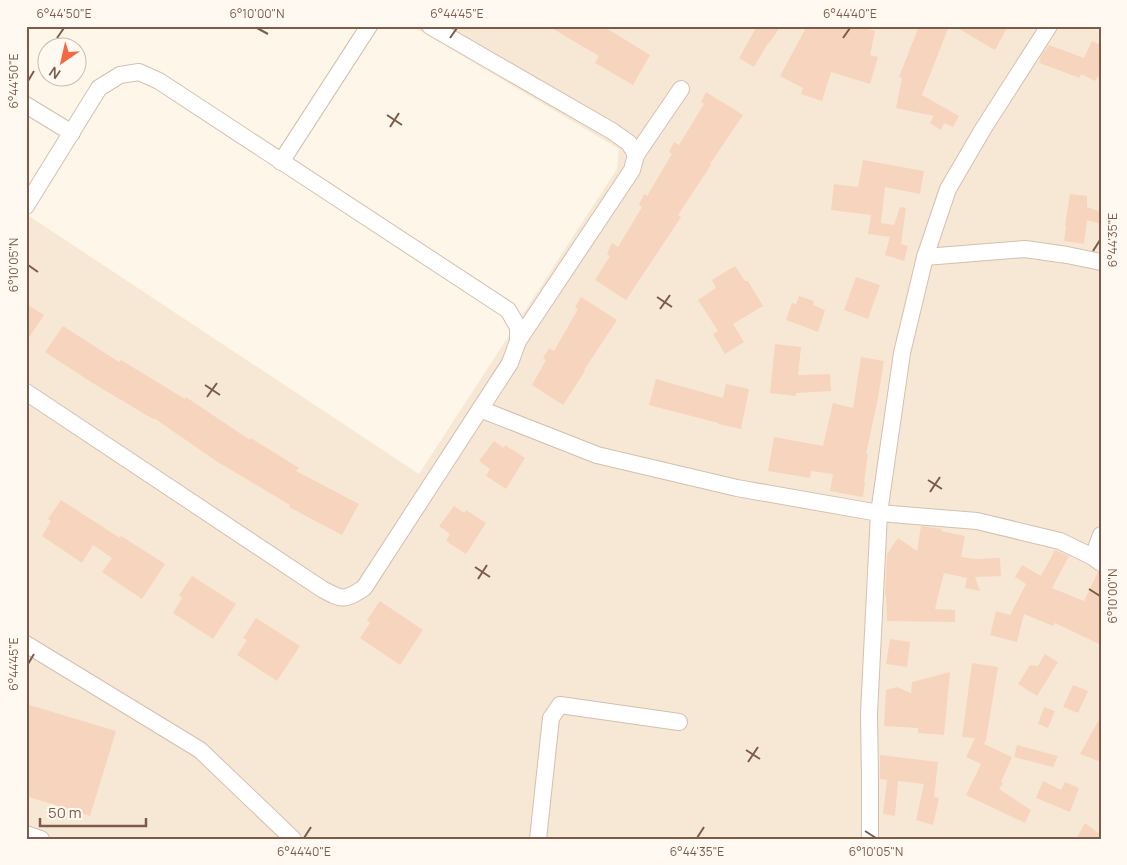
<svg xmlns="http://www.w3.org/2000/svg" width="1127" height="865" font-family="Manrope,sans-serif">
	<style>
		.residential { fill: #f7e8d6 }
		.building { fill: #f7d4bd }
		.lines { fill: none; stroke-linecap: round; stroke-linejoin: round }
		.minor-casing { stroke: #d5bfaf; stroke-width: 18 }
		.minor { stroke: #fff; stroke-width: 16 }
		.ticks { fill: none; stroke: #7c5b48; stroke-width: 2 }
		.neatline { fill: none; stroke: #7c5b48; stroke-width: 2 }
		.ticks-label { font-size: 12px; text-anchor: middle; fill: #7c5b48 }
	</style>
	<rect width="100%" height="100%" fill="#fef6e8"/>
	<!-- residential -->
	<path class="residential" d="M 412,26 L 1101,26 L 1101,839 L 26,839 L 26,214 L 419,474 L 617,169 L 619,149 Z"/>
	<!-- building -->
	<g class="building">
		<path d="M 548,26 L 603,26 L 650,55 L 633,85 L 595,63 L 599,56 Z"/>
		<path d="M 757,26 L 781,26 L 769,43 L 768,43 L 754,67 L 739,58 Z"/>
		<path d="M 807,26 L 856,26 L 875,31 L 870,55 L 878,57 L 870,84 L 831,72 L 822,101 L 801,94 L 803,88 L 780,76 Z"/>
		<path d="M 919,26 L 949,26 L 922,95 L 959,116 L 953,127 L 944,123 L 941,130 L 930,123 L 934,116 L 896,108 L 902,78 L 899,77 Z"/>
		<path d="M 954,26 L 1008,26 L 995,50 Z"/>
		<path d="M 1092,41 L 1101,45 L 1101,78 L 1097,77 L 1095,81 L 1081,74 L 1080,78 L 1039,63 L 1041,56 L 1049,45 L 1084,58 Z"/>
		<path d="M 706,92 L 743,115 L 710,164 L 711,165 L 678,215 L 681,217 L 626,300 L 595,280 L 610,256 L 607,254 L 612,243 L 618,247 L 642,207 L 639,205 L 644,194 L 647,196 L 672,154 L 669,152 L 674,142 L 679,145 L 704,104 L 701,102 Z"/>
		<path d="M 863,160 L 924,171 L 920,194 L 885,187 L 881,223 L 894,225 L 900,207 L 906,208 L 901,244 L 908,246 L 904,261 L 885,255 L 890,237 L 868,234 L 871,215 L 831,210 L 834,184 L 858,187 Z"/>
		<path d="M 1070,194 L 1087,196 L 1087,207 L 1101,212 L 1101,224 L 1087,220 L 1084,244 L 1064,241 L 1066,226 L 1065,226 Z"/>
		<path d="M 735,266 L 745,281 L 748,281 L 763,306 L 733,324 L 744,342 L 725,354 L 713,334 L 718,331 L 698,300 L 716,288 L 712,280 Z"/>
		<path d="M 856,277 L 880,285 L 868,319 L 844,310 Z"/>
		<path d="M 799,296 L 814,301 L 813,305 L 825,310 L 818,332 L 786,320 L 792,303 L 796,304 Z"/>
		<path d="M 581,297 L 617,320 L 584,370 L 585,371 L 563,405 L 532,385 L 546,360 L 543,358 L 549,348 L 554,351 L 578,309 L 575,307 Z"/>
		<path d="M 26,304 L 44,315 L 26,342 Z"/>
		<path d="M 63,326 L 119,362 L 121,360 L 185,399 L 186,397 L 250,440 L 251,438 L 299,468 L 296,471 L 359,504 L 342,535 L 289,507 L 290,505 L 216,461 L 154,418 L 153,419 L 91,382 L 45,352 Z"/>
		<path d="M 775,344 L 801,347 L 798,375 L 830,374 L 831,391 L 796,393 L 796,396 L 770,393 Z"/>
		<path d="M 861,357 L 884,361 L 878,398 L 866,454 L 868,454 L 864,482 L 865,482 L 863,497 L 830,491 L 833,474 L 811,471 L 810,478 L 768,471 L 774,437 L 823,446 L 833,403 L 853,408 Z"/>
		<path d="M 656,379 L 723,398 L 726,384 L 749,389 L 741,429 L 718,424 L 718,423 L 649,405 Z"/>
		<path d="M 494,441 L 504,448 L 505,445 L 525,458 L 506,489 L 486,476 L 490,469 L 479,461 Z"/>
		<path d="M 61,500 L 120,538 L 121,536 L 165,564 L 142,599 L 102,572 L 112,558 L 93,545 L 82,563 L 42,536 L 51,521 L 48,519 Z"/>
		<path d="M 454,506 L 464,513 L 466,510 L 486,523 L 466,554 L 446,541 L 450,534 L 439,526 Z"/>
		<path d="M 921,526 L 942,529 L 941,531 L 965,536 L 961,557 L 975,559 L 1000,558 L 1001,576 L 975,577 L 980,591 L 965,588 L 967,578 L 944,573 L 935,609 L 955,610 L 955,622 L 887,621 L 886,594 L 885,594 L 887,554 L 898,538 L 917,551 Z"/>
		<path d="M 1055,550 L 1069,556 L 1052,588 L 1084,601 L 1098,572 L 1101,573 L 1101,645 L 1055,623 L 1053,626 L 1024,614 L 1017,642 L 990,635 L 996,611 L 1010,615 L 1026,584 L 1015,577 L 1022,565 L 1041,576 Z"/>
		<path d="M 192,576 L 236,604 L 213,639 L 173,613 L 182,598 L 179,595 Z"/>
		<path d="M 380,601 L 423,630 L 400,665 L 360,638 L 370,623 L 367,620 Z"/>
		<path d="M 256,618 L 300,646 L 277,681 L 237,655 L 247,640 L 243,638 Z"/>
		<path d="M 890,639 L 910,642 L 907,667 L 886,664 Z"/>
		<path d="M 1045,654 L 1058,662 L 1037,696 L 1018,684 L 1030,665 L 1038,666 Z"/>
		<path d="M 972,663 L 998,667 L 986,740 L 984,744 L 1012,757 L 1001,782 L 1003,783 L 999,789 L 1031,810 L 1025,823 L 966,795 L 981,764 L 966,757 L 975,738 L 962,737 Z"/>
		<path d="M 950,672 L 944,735 L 918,733 L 918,728 L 884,726 L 886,690 L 897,687 L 911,693 L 912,682 Z"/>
		<path d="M 1073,685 L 1088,691 L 1078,713 L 1063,707 Z"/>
		<path d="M 26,704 L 116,731 L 90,816 L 26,796 Z"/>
		<path d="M 1044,707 L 1055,711 L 1048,728 L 1038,724 Z"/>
		<path d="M 1101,716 L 1101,762 L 1080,754 Z"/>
		<path d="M 1017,745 L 1058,756 L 1053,767 L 1014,757 Z"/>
		<path d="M 880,755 L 938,762 L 934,797 L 939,798 L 933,825 L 916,820 L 924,784 L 898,781 L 895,816 L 883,814 L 887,780 L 880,779 Z"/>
		<path d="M 1043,781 L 1061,790 L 1065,782 L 1079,788 L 1070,812 L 1036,798 Z"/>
		<path d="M 1085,823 L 1101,835 L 1101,839 L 1076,839 Z"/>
	</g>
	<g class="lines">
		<!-- minor casing -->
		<g class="minor-casing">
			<g id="minor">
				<path d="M 430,26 L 612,131 L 629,143 L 636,155"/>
				<path d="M 26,105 L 72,133"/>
				<path d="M 281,162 L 369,26"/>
				<path d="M 26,206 L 99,88 L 120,75 L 139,72 L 159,81 L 508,310 L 518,327 L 518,341 L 510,363 L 364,588 C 344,601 342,600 322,589 L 26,392"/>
				<path d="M 925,257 L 1025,249 L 1067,255 L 1101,262"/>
				<path d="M 518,341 L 632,170 L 636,155 L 681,89"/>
				<path d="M 480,409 L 597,455 L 737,488 L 879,513 L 977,521 L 1060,541 L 1093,557 L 1101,563"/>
				<path d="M 1093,557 L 1101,535"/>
				<path d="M 26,644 L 200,750 L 293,839"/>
				<path d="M 26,834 L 41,839"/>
				<path d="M 538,839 L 551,718 L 560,705 L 679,722"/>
				<path d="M 870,839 L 870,779 L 869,713 L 879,513 L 902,353 L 925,257 L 948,189 L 983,129 L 1049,26"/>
			</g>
		</g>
		<!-- minor -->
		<use href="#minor" class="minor"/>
	</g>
	<!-- ticks -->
	<path class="ticks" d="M 257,28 L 268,34M 57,38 L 64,28M 450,38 L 457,28M 843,38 L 850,28M 28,81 L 34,71M 387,115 L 402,125M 390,127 L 399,113M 1093,251 L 1100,240M 28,265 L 38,272M 657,297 L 672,307M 660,309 L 670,295M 205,385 L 220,395M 207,397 L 217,383M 928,480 L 942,489M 930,492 L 940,477M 475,567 L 490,577M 478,579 L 487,565M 1089,589 L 1100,596M 28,664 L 34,654M 746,750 L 760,759M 748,762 L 758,747M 865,831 L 876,838M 304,838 L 311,827M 697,838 L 704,827"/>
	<!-- border -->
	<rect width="1127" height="865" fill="none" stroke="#fff9f1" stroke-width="55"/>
	<!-- north arrow -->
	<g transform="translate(62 62) rotate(214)"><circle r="24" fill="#fff9f1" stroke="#cbbaad"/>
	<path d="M0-4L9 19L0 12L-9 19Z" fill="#f36942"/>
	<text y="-8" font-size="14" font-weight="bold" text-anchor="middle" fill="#7c5b48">N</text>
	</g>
	<!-- scale -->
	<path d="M40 818v8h106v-8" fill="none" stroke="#7c5b48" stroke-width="2.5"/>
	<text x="48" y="818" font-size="15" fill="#7c5b48" stroke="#fff9f1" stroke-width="4" paint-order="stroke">50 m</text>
	<rect x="28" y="28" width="1072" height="810" class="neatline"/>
	<g class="ticks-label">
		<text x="64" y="18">6°44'50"E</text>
		<text x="257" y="18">6°10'00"N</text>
		<text x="457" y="18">6°44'45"E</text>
		<text x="850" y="18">6°44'40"E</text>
		<text transform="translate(14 81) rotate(-90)" y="4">6°44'50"E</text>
		<text transform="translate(1113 240) rotate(-90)" y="4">6°44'35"E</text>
		<text transform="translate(14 265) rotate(-90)" y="4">6°10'05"N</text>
		<text transform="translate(1113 596) rotate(-90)" y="4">6°10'00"N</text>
		<text transform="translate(14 664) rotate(-90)" y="4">6°44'45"E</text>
		<text x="304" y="856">6°44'40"E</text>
		<text x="697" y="856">6°44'35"E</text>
		<text x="876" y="856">6°10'05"N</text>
	</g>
</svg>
